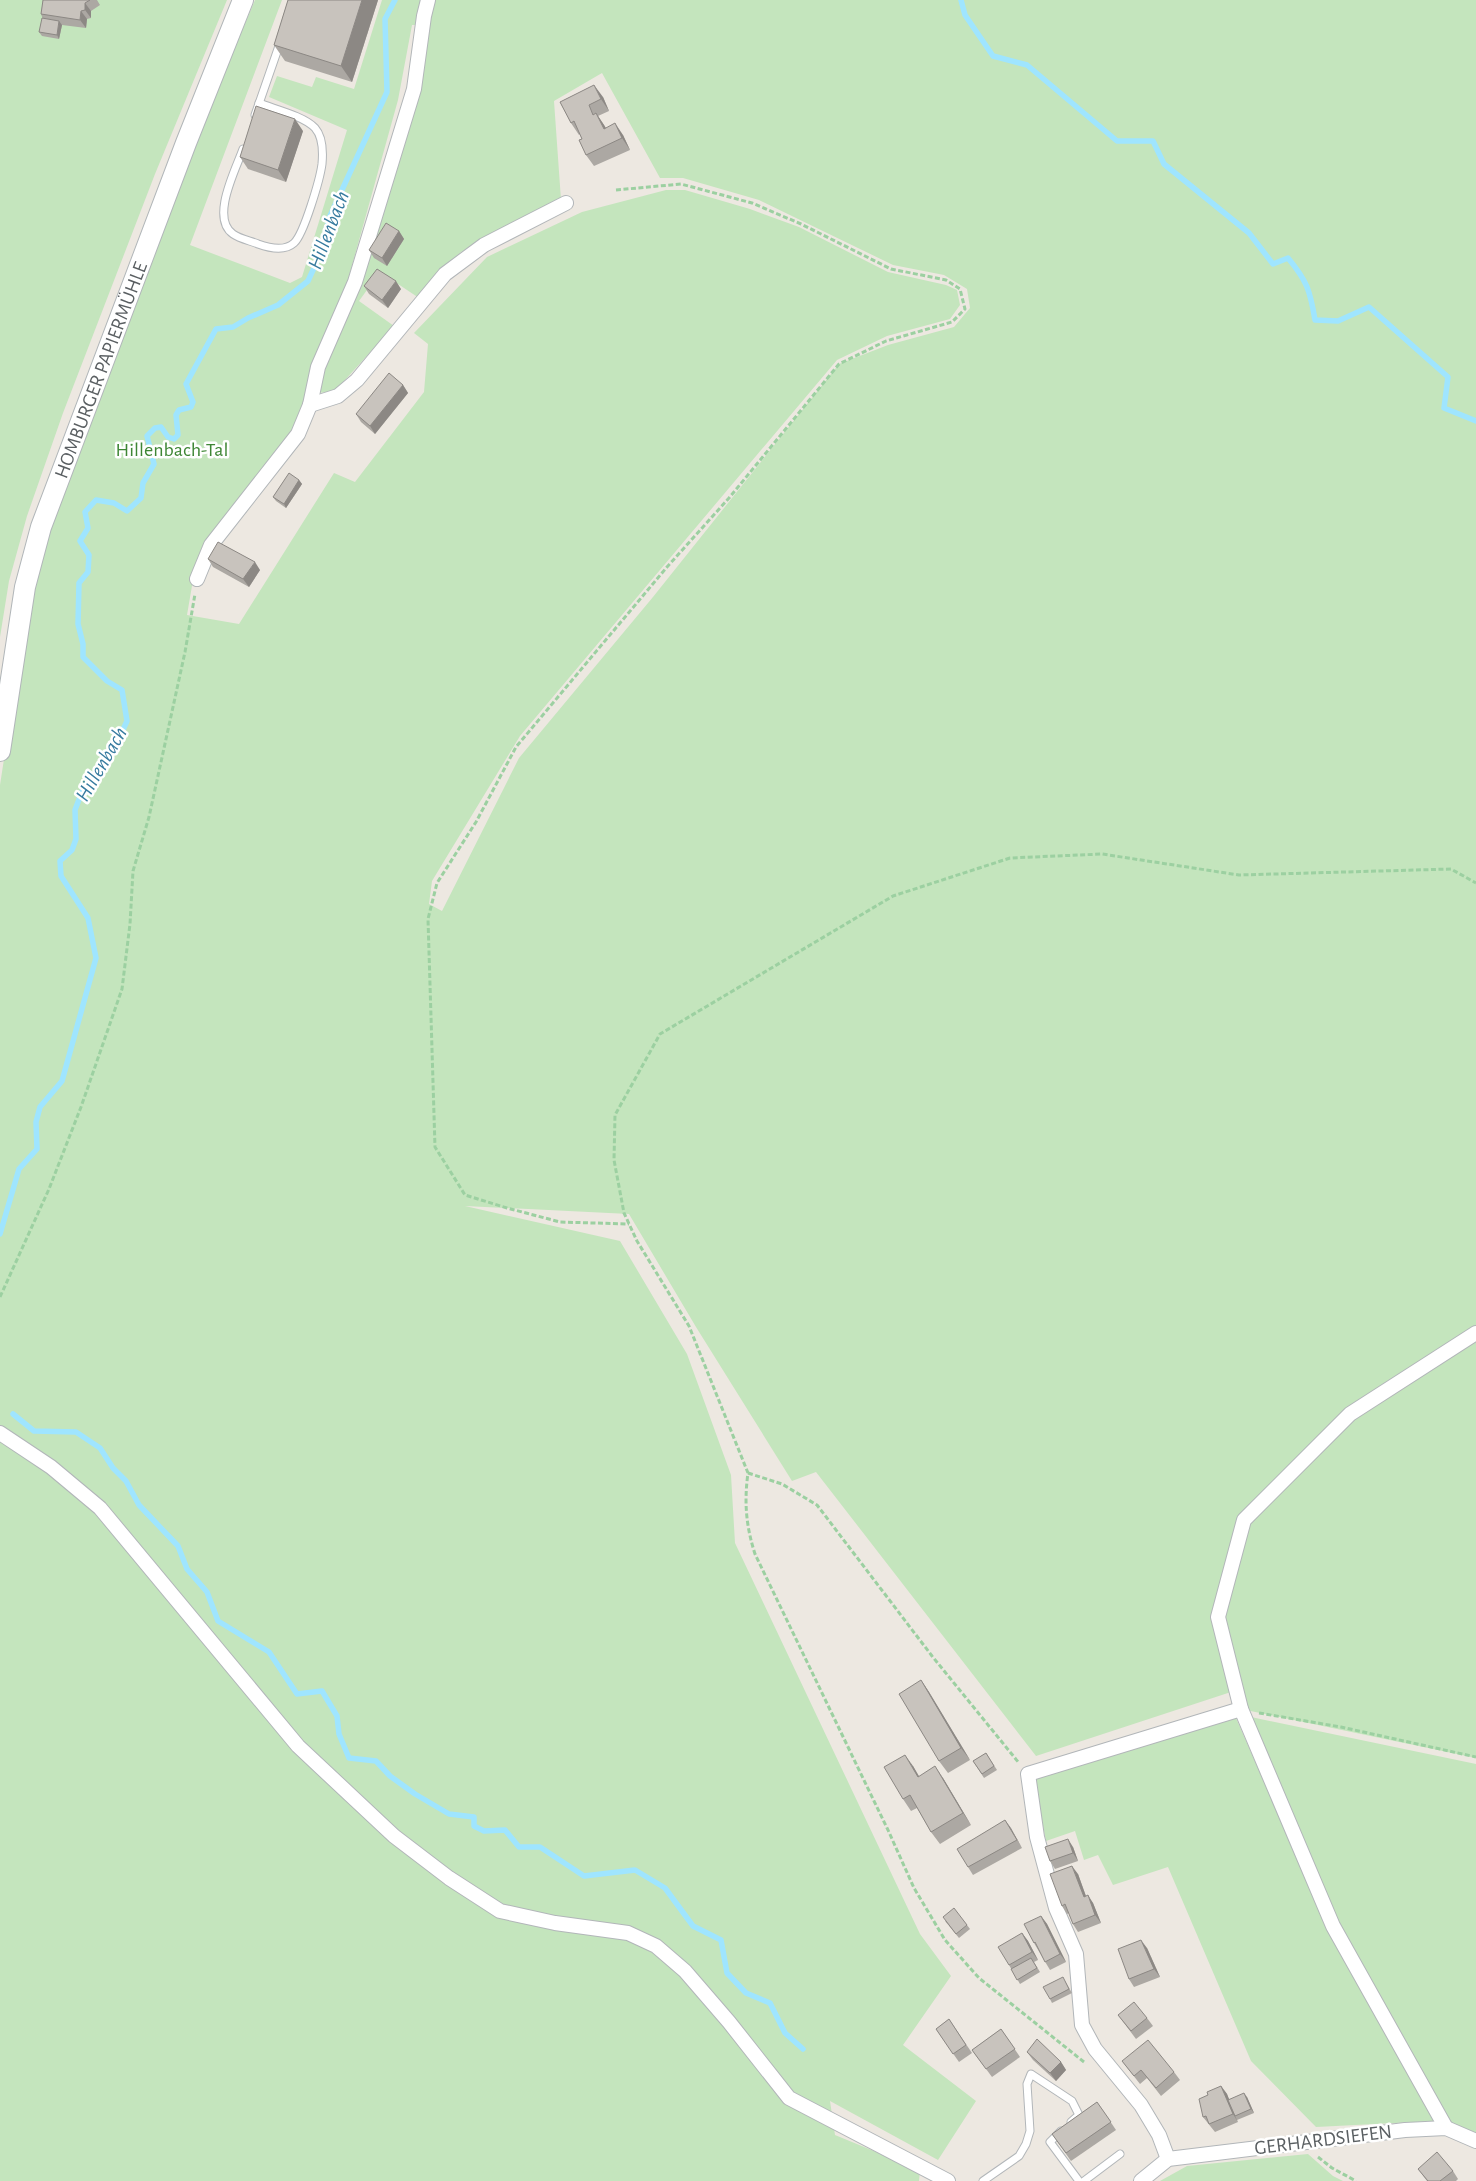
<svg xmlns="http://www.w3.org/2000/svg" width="1476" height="2181" font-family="'Alegreya Sans',sans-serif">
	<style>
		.green { fill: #c4e5bd; fill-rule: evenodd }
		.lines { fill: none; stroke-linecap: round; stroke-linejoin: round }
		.stream { stroke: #9fe5ff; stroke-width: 5.5 }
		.lane-casing { stroke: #b2b6b9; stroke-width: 9 }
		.street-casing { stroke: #b2b6b9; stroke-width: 16 }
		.secondary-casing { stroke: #b1b6b9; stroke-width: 22 }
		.path { stroke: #9cd0a1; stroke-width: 3; stroke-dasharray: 5 2.5; stroke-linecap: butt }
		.lane { stroke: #fff; stroke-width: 7 }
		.street { stroke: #fff; stroke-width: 14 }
		.secondary { stroke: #fff; stroke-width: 20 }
		.wall { fill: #aca8a3 }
		.shaded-wall { fill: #8c8884 }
		.building { fill: #c8c3bd; stroke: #8c8884 }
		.labels { text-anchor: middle; stroke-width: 5; stroke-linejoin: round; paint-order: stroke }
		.street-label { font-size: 20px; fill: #5a5f62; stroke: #fff }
		.park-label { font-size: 20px; fill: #3e8635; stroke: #fff }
		.water-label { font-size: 21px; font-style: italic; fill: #377b9f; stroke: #fff }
	</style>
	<rect width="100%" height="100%" fill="#ede8e1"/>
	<!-- green -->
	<g class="green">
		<path d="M 0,0 L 227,0 L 155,174 L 63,413 L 27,516 L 9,581 L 0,637 Z"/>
		<path d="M 255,0 L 282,0 L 190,245 L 290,283 L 302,277 L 347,130 L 269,97 L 277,76 L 312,87 L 316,77 L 354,89 L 382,0 L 1476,0 L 1476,1758 L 1241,1709 L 1231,1692 L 1036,1756 L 816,1472 L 792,1481 L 696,1327 L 629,1214 L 465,1206 L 620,1241 L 687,1354 L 731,1475 L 735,1543 L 920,1934 L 951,1976 L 903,2045 L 976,2101 L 938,2160 L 830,2101 L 835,2135 L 920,2170 L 919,2181 L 0,2181 L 0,785 L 30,591 L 47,530 L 132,308 L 233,52 ZM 412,25 L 427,25 L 358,286 L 321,368 L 318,393 L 335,391 L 394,326 L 359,301 L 380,272 L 419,298 L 461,252 L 561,200 L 554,101 L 602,73 L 660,178 L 683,178 L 759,200 L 893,265 L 944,275 L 967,289 L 970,308 L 954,327 L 888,345 L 839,364 L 653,597 L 519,758 L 442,911 L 429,904 L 432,881 L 520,736 L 837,360 L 887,336 L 950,319 L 960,305 L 957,290 L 946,285 L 888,272 L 799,227 L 750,209 L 685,190 L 666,190 L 582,212 L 487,257 L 414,333 L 428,344 L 424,392 L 355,482 L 334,473 L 239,624 L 187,615 L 193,580 L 310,403 L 313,364 L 348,280 L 398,100 Z"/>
		<path d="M 1251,1717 L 1476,1764 L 1476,2133 L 1450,2122 L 1336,1921 Z"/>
		<path d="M 1236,1718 L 1329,1931 L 1435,2121 L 1316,2127 L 1251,2061 L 1168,1867 L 1113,1885 L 1098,1855 L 1084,1860 L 1075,1831 L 1046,1841 L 1033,1775 Z"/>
		<path d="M 1308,2154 L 1333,2176 L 1343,2181 L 1160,2181 L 1187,2166 Z"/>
	</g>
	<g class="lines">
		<!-- stream -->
		<g class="stream">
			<path d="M 961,0 L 965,15 L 993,56 L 1027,65 L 1117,141 L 1153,141 L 1164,164 L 1249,233 L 1273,264 L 1288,258 C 1307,281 1310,290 1315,320 L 1338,321 L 1369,307 L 1448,377 L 1444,408 L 1476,421"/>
			<path d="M 0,1234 L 19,1169 L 37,1149 L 36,1122 L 40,1107 L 62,1081 L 96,958 L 88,918 L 61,876 L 60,861 L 72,850 L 76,839 L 75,810 L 83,789 L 115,747 L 127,721 L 122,690 L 107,681 L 83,657 L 83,644 L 78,624 L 79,583 L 88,572 L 89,555 L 80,541 L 88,528 L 85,512 L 96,500 L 114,503 L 127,511 L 141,498 L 143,483 L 154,464 L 147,436 L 155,428 L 161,427 L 168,437 L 174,439 L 178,435 L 176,415 L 179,410 L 191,407 L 193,402 L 186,384 L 216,329 L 233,327 L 248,318 L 278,305 L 308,281 L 319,257 L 330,216 L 387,92 L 385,19 L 395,0"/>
			<path d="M 13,1414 L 34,1431 L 76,1432 L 100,1448 L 113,1468 L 126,1481 L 139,1505 L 178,1546 L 187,1569 L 207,1592 L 218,1621 L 269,1652 L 297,1694 L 322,1691 L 337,1716 L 339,1734 L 349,1758 L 376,1761 L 390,1776 L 415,1794 L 449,1814 L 474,1817 L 474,1826 L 484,1831 L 505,1830 L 519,1847 L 540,1847 L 584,1876 L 635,1870 L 665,1888 L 693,1926 L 721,1940 L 727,1973 L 746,1993 L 770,2003 L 785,2033 L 803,2049"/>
		</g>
		<!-- lane casing -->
		<g class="lane-casing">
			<g id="lane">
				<path d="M 255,115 L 280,43"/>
				<path d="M 243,149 C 236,169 210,218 233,234 C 240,239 251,241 258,244 C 269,248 284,252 294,243 C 304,234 320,179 322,164 C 323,153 323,137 315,128 C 304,116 274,109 259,103"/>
				<path d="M 1061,2131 L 1050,2142 L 1079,2181"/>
				<path d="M 983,2181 L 1019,2156 L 1026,2144 L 1030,2131 L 1027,2084 L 1031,2074 L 1072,2101 L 1079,2115 L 1071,2122"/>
				<path d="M 1084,2181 L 1120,2154"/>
			</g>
		</g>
		<!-- street casing -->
		<g class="street-casing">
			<g id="street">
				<path d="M 310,405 L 338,396 L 357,380 L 445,274 L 484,245 L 566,203"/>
				<path d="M 197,579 L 211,545 L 298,434 L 310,405 L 318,367 L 355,282 L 414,89 L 424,16 L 428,0"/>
				<path d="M 0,1433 L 51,1467 L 100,1508 L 298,1746 L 394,1836 L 449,1878 L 500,1911 L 555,1923 L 628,1933 L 656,1946 L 685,1971 L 729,2022 L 789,2098 L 948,2181"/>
				<path d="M 1446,2128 L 1333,1926 L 1241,1709 L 1218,1617 L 1244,1520 L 1350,1414 L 1476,1333"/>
				<path d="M 1168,2159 L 1159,2135 L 1141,2105 L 1095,2049 L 1082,2025 L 1076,1954 L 1056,1908 L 1037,1837 L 1028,1774 L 1241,1709"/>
				<path d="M 1141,2181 L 1168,2159 L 1405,2130 L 1446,2128 L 1476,2141"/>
			</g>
		</g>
		<!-- secondary casing -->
		<g class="secondary-casing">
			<g id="secondary">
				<path id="s1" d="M 0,751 L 25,587 L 41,527 L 186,143 L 243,0"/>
			</g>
		</g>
		<!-- path -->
		<g class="path">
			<path d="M 616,190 L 681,184 L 752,203 L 801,224 L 891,269 L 946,280 L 960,289 L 965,309 L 952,322 L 886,341 L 839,364 L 729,498 L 667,567 L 516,747 L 476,822 L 437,883 L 428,919 L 435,1147 L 465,1195 L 507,1208 L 560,1222 L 629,1224"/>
			<path d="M 0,1297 L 49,1189 L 81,1107 L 122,989 L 130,924 L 133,871 L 149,817 L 185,652 L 195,594"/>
			<path d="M 748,1473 L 782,1484 L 817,1505 L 932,1656 L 1019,1763"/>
			<path d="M 1259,1713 L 1341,1727 L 1476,1757"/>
			<path d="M 1084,2062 L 979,1978 L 945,1940 L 914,1888 L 888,1830 L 755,1554 C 746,1526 744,1502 748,1473 L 689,1326 L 637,1241 L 624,1213 L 614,1160 L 615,1115 L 660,1034 L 893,896 L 1010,858 L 1102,854 L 1239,875 L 1451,869 L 1476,883"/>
			<path d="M 1318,2157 L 1332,2168 L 1356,2181"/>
		</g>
		<!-- lane -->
		<use href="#lane" class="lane"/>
		<!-- street -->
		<use href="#street" class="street"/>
		<!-- secondary -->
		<use href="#secondary" class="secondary"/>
	</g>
	<!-- wall -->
	<g class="wall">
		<path d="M 43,0 L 97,0 L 100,5 L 91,11 L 91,18 L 87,19 L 86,28 L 62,25 L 59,39 L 42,36 L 39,32 L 43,19 L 41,14 Z"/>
		<path d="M 288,0 L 378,0 L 352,82 L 285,61 L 274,45 Z"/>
		<path d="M 603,97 L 609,111 L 598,116 L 606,128 L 623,135 L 630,150 L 594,166 L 586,155 L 582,139 L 580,134 L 579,135 L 571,123 L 560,102 Z"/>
		<path d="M 303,131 L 286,182 L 248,169 L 240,157 Z"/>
		<path d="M 399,231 L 404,239 L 387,266 L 374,258 L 369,250 Z"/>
		<path d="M 364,286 L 401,289 L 388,308 L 369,294 Z"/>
		<path d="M 403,385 L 408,393 L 375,434 L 361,422 L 356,414 Z"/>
		<path d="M 299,480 L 302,484 L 286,508 L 276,501 L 273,497 Z"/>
		<path d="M 208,559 L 260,570 L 249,587 L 213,567 Z"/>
		<path d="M 921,1680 L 929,1692 L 970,1760 L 948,1773 L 939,1761 Z"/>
		<path d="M 986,1753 L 997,1770 L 984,1778 L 973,1761 Z"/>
		<path d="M 913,1766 L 919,1776 L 943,1778 L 971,1825 L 940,1844 L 931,1832 L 917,1808 L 911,1811 L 903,1799 Z"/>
		<path d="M 1005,1820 L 1022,1848 L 973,1875 L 968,1867 Z"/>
		<path d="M 1073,1847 L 1078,1861 L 1055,1869 L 1050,1861 Z"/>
		<path d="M 1078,1874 L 1086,1896 L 1093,1903 L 1101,1923 L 1078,1932 L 1073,1924 L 1069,1913 L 1067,1914 L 1062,1906 Z"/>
		<path d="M 1041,1916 L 1047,1924 L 1066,1962 L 1050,1970 L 1034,1943 Z"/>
		<path d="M 945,1921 L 967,1925 L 970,1929 L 959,1938 Z"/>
		<path d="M 1022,1933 L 1028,1941 L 1038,1960 L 1034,1962 L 1040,1972 L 1020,1984 L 1009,1965 Z"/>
		<path d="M 1147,1948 L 1160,1977 L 1134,1987 L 1129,1979 Z"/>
		<path d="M 1065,1981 L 1072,1993 L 1052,2003 L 1050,1999 Z"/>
		<path d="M 1118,2015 L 1147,2018 L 1153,2026 L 1136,2039 Z"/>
		<path d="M 949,2019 L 972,2053 L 959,2062 L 936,2029 Z"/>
		<path d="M 1001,2029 L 1020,2057 L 992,2077 L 972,2050 Z"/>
		<path d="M 1027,2052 L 1061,2062 L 1066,2070 L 1056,2081 L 1033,2060 Z"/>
		<path d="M 1122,2061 L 1174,2072 L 1180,2080 L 1161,2096 L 1147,2078 L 1140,2084 Z"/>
		<path d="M 1221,2086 L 1227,2094 L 1229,2100 L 1247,2097 L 1254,2113 L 1237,2120 L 1238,2122 L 1215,2132 L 1203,2117 L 1208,2095 Z"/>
		<path d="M 1097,2102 L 1116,2130 L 1071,2161 L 1052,2134 Z"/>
		<path d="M 1418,2169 L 1453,2171 L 1458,2179 L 1456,2181 L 1427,2181 Z"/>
	</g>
	<!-- shaded-wall -->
	<g class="shaded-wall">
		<path d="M 362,0 L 378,0 L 352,82 L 341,66 Z"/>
		<path d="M 85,3 L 91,11 L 91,18 L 85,10 Z"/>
		<path d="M 81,11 L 87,19 L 86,28 L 80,20 Z"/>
		<path d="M 59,21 L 62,25 L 59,39 L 57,35 Z"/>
		<path d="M 594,85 L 603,97 L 609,111 L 601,99 Z"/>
		<path d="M 596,113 L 604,125 L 612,140 L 604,129 Z"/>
		<path d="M 295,119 L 303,131 L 286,182 L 278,170 Z"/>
		<path d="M 615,123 L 623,135 L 630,150 L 622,138 Z"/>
		<path d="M 399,231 L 404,239 L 387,266 L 382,258 Z"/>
		<path d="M 396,281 L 401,289 L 388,308 L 382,300 Z"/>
		<path d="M 403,385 L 408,393 L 375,434 L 370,426 Z"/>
		<path d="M 299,480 L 302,484 L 286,508 L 284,504 Z"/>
		<path d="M 255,562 L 260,570 L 249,587 L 243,579 Z"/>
		<path d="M 921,1680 L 929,1692 L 970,1760 L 961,1748 Z"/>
		<path d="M 905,1755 L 913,1766 L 926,1789 L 918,1777 Z"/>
		<path d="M 935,1766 L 943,1778 L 971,1825 L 963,1813 Z"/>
		<path d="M 1005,1820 L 1011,1828 L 1022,1848 L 1017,1840 Z"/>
		<path d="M 1068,1839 L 1073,1847 L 1078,1861 L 1073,1853 Z"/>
		<path d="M 1072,1866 L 1078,1874 L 1089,1905 L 1084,1897 Z"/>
		<path d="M 1088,1895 L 1093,1903 L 1101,1923 L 1095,1915 Z"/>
		<path d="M 1041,1916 L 1047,1924 L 1066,1962 L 1060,1954 Z"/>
		<path d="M 1022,1933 L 1028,1941 L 1038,1960 L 1032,1952 Z"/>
		<path d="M 1141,1940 L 1147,1948 L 1160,1977 L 1154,1969 Z"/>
		<path d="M 1061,2062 L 1066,2070 L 1056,2081 L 1050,2073 Z"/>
		<path d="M 1221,2086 L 1227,2094 L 1236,2116 L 1235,2116 L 1238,2122 L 1233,2114 Z"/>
		<path d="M 1244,2093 L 1247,2097 L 1254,2113 L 1251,2109 Z"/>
	</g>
	<!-- building -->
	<g class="building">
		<path d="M 43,0 L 90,0 L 85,3 L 85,10 L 81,11 L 80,20 L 41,14 Z"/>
		<path d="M 288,0 L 362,0 L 341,66 L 274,45 Z"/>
		<path d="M 42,18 L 59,21 L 57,35 L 39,32 Z"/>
		<path d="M 594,85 L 601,99 L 589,105 L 593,115 L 596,113 L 604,129 L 615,123 L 622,138 L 586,155 L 579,140 L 582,139 L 574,121 L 571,123 L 560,102 Z"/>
		<path d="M 256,106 L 295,119 L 278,170 L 240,157 Z"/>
		<path d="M 386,223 L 399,231 L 382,258 L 369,250 Z"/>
		<path d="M 377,269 L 396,281 L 382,300 L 364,286 Z"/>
		<path d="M 389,373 L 403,385 L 370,426 L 356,414 Z"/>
		<path d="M 289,473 L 299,480 L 284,504 L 273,497 Z"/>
		<path d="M 218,542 L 255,562 L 243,579 L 208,559 Z"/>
		<path d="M 921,1680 L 961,1748 L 939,1761 L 899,1694 Z"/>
		<path d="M 986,1753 L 994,1766 L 982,1774 L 973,1761 Z"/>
		<path d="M 905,1755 L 918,1777 L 935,1766 L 963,1813 L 931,1832 L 910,1795 L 903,1799 L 884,1767 Z"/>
		<path d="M 1005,1820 L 1017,1840 L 968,1867 L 957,1849 Z"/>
		<path d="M 1068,1839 L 1073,1853 L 1050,1861 L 1045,1847 Z"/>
		<path d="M 1072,1866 L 1084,1897 L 1088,1895 L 1095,1915 L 1073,1924 L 1065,1904 L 1062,1906 L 1050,1874 Z"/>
		<path d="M 954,1908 L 967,1925 L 956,1934 L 943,1917 Z"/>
		<path d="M 1041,1916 L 1060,1954 L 1045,1962 L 1035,1942 L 1034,1943 L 1024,1924 Z"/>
		<path d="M 1022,1933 L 1032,1952 L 1009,1965 L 998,1947 Z"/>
		<path d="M 1141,1940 L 1154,1969 L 1129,1979 L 1118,1949 Z"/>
		<path d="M 1031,1958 L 1037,1968 L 1017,1980 L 1011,1969 Z"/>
		<path d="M 1063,1977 L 1069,1989 L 1050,1999 L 1043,1987 Z"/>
		<path d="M 1134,2002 L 1147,2018 L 1131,2031 L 1118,2015 Z"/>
		<path d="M 949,2019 L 966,2045 L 953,2054 L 936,2029 Z"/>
		<path d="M 1001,2029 L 1015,2049 L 986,2069 L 972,2050 Z"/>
		<path d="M 1037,2039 L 1061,2062 L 1050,2073 L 1027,2052 Z"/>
		<path d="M 1148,2040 L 1174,2072 L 1156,2088 L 1141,2070 L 1134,2076 L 1122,2061 Z"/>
		<path d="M 1221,2086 L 1233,2114 L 1209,2124 L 1206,2116 L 1203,2117 L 1199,2099 L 1208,2095 L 1207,2092 Z"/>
		<path d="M 1244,2093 L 1251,2109 L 1235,2116 L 1228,2100 Z"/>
		<path d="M 1097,2102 L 1111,2122 L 1066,2153 L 1052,2134 Z"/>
		<path d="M 1437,2152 L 1453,2171 L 1440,2181 L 1428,2181 L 1418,2169 Z"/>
	</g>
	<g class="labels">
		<!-- street labels -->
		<g class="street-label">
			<text dy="7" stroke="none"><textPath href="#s1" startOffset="396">HOMBURGER PAPIERMÜHLE</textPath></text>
			<text transform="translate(1323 2139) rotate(-7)" y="7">GERHARDSIEFEN</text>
		</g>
		<!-- park labels -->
		<g class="park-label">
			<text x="172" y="456">Hillenbach-Tal</text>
		</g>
		<!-- water labels -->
		<g class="water-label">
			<text transform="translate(328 230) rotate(-69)" y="7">Hillenbach</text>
			<text transform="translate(101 764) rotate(-60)" y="7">Hillenbach</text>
		</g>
	</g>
</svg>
